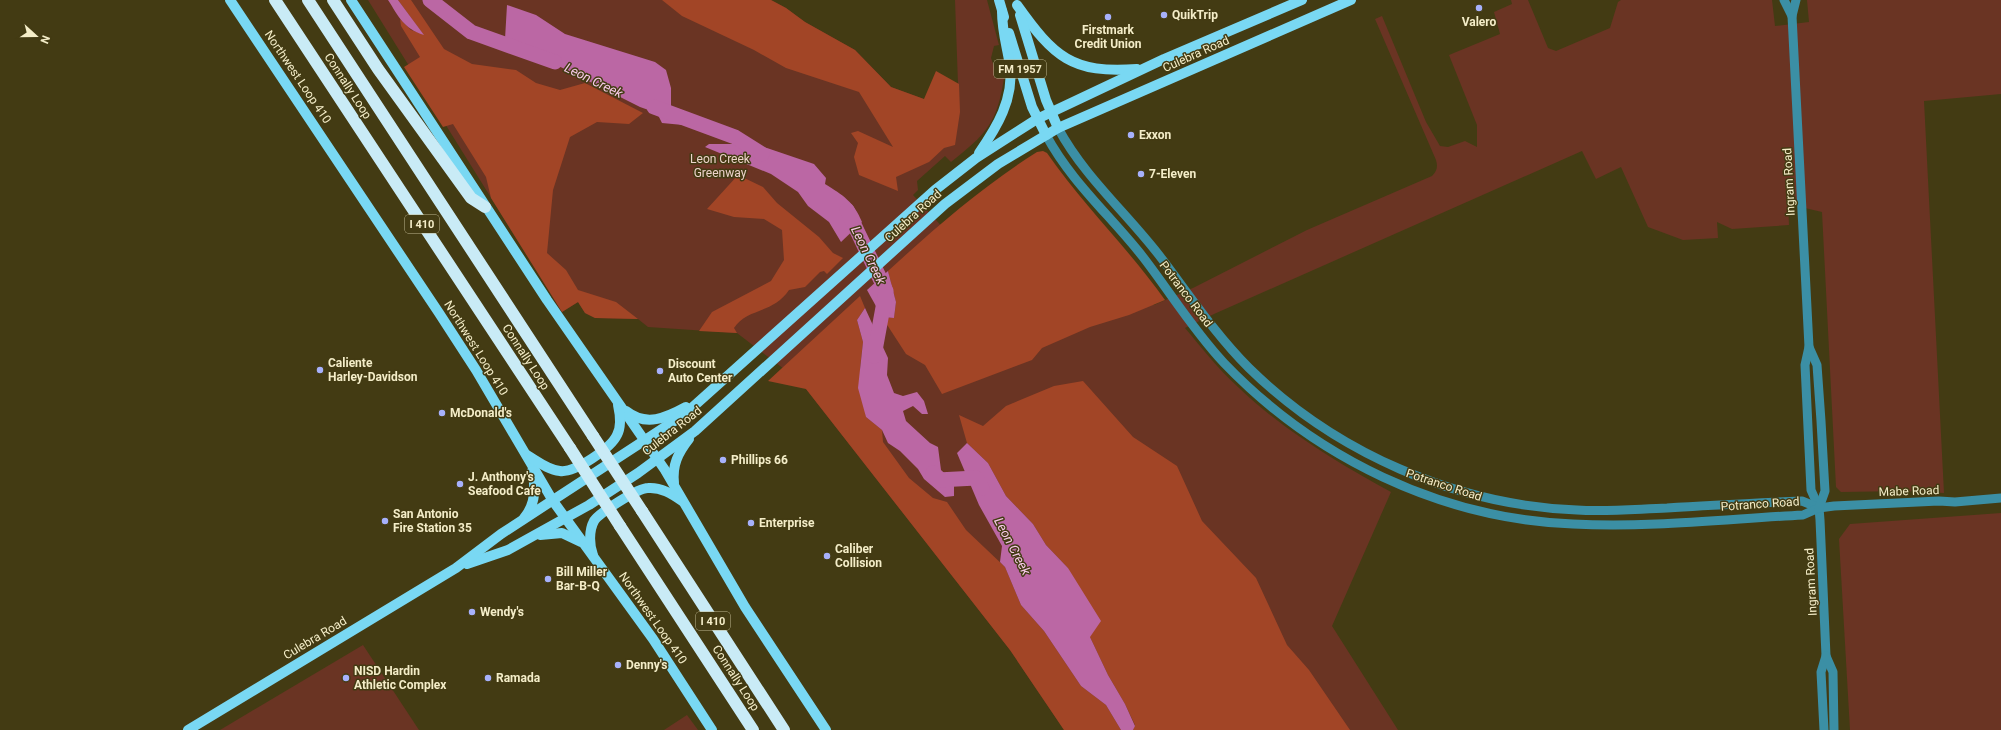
<svg xmlns="http://www.w3.org/2000/svg" width="2001" height="730" font-family="Roboto,sans-serif">
	<style>
		.green { fill: #6a3423 }
		.forest { fill: #a24526 }
		.water { fill: #bb67a4 }
		.lines { fill: none; stroke-linecap: round; stroke-linejoin: round }
		.river { stroke: #bb67a4; stroke-width: 15 }
		.minor { stroke: #3b8fa5; stroke-width: 9 }
		.major { stroke: #79d8f3; stroke-width: 10 }
		.highway { stroke: #c9ebf6; stroke-width: 12 }
		.highway-bridge { stroke: #c9ebf6; stroke-width: 12 }
		.poi-dot { fill: #a7b1fc; stroke: #433b13; stroke-width: 1.5 }
		.labels { text-anchor: middle; stroke-width: 3; stroke-linejoin: round; paint-order: stroke }
		.shield { fill: #433b13; stroke: #bfb892; stroke-width: 1 }
		.shield-label { font-size: 11px; font-weight: bold; fill: #f4edc8 }
		.poi-label { font-size: 12px; font-weight: bold; fill: #f4edc8; stroke: #433b13; text-anchor: start }
		.street-label { font-size: 12px; fill: #f4edc8; stroke: #433b13 }
		.park-label { font-size: 12px; fill: #eed3cb; stroke: #433b13 }
		.water-label { font-size: 13px; font-style: italic; fill: #f8cae9; stroke: #433b13 }
	</style>
	<rect width="100%" height="100%" fill="#433b13"/>
	<!-- green -->
	<g class="green">
		<path d="M 368,0 L 771,0 L 786,8 L 805,22 L 855,50 L 891,87 L 959,112 L 955,0 L 987,0 L 999,45 L 994,46 L 991,58 L 998,78 L 1004,78 C 997,124 986,134 951,162 L 945,156 L 917,181 L 918,190 L 913,195 L 947,232 L 1154,305 L 1193,288 L 1307,230 L 1432,176 C 1437,171 1438,167 1436,160 L 1375,19 L 1382,16 L 1426,122 L 1440,146 L 1448,147 L 1465,141 L 1477,147 L 1477,125 L 1449,55 L 1500,34 L 1494,12 L 1512,4 L 1511,0 L 1528,0 L 1548,48 L 1556,51 L 1610,28 L 1618,2 L 1621,0 L 1772,0 L 1775,26 L 1809,22 L 1807,0 L 2001,0 L 2001,94 L 1924,101 L 1944,493 L 1904,491 L 1841,492 L 1836,487 L 1822,212 L 1788,204 L 1789,225 L 1732,229 L 1717,222 L 1718,238 L 1683,240 L 1648,227 L 1621,167 L 1596,179 L 1582,151 L 1214,314 L 1185,328 C 1202,348 1218,369 1238,387 C 1283,430 1336,462 1391,492 L 1332,626 L 1398,730 L 1064,730 L 1010,650 L 806,389 L 784,369 L 737,333 L 648,327 L 638,319 L 595,318 L 585,313 L 578,302 L 562,312 Z"/>
		<path d="M 2001,513 L 2001,730 L 1850,730 L 1839,539 L 1850,524 Z"/>
		<path d="M 363,645 L 419,730 L 220,730 Z"/>
		<path d="M 687,715 L 698,730 L 664,730 Z"/>
	</g>
	<!-- forest -->
	<g class="forest">
		<path d="M 398,0 L 411,0 L 444,49 L 472,64 L 516,70 L 536,83 L 560,90 L 585,83 L 643,113 L 629,124 L 597,122 L 570,137 L 553,190 L 547,253 L 566,270 L 578,290 L 616,302 L 638,319 L 595,318 L 585,313 L 578,302 L 562,312 L 491,198 L 486,177 L 453,124 L 443,127 L 404,67 L 420,57 L 401,26 L 400,19 L 411,30 L 423,34 Z"/>
		<path d="M 662,0 L 771,0 L 786,8 L 805,22 L 855,50 L 891,87 L 924,99 L 936,71 L 959,84 L 960,112 L 955,145 L 944,148 L 929,162 L 896,177 L 898,191 L 859,175 L 854,157 L 858,143 L 851,133 L 858,131 L 893,147 L 859,92 L 786,68 L 754,50 L 682,16 Z"/>
		<path d="M 1043,151 L 1047,153 C 1083,205 1129,249 1165,300 L 1129,315 L 1090,327 L 1042,348 L 1032,360 L 942,394 L 925,365 L 906,354 L 882,317 L 894,318 L 896,302 L 888,271 C 936,227 983,186 1037,152 Z"/>
		<path d="M 738,175 L 763,187 L 777,203 L 819,237 L 833,253 L 843,258 L 827,274 L 824,271 L 820,272 L 805,287 L 789,290 C 773,314 747,308 734,328 L 737,333 L 699,331 L 712,312 L 771,281 L 784,260 L 782,230 L 764,219 L 734,217 L 707,209 Z"/>
		<path d="M 860,296 L 865,308 L 857,320 L 863,342 L 860,368 L 866,417 L 882,430 L 883,442 L 909,478 L 933,498 L 947,502 L 966,530 L 1005,567 L 1021,605 L 1044,631 L 1081,686 L 1106,705 L 1121,730 L 1064,730 L 1010,650 L 806,389 L 768,381 Z"/>
		<path d="M 1083,381 L 1133,437 L 1177,466 L 1202,521 L 1256,578 L 1287,645 L 1309,670 L 1350,730 L 1133,730 L 1135,725 L 1125,704 L 1108,675 L 1090,637 L 1068,568 L 1046,545 L 1033,524 L 1006,496 L 988,463 L 967,443 L 959,415 L 983,426 L 1006,406 L 1054,386 Z"/>
	</g>
	<!-- water -->
	<g class="water">
		<path d="M 388,0 L 398,0 L 424,35 C 403,28 399,17 388,0 Z"/>
		<path d="M 507,5 L 536,15 L 565,34 L 655,62 L 666,70 L 671,88 L 671,107 L 674,117 L 683,125 L 662,123 L 657,113 L 640,107 L 505,39 Z"/>
		<path d="M 709,144 L 749,144 L 767,148 L 814,164 L 826,178 L 825,184 C 843,195 854,202 862,222 L 841,242 L 829,222 L 808,206 L 798,192 L 771,174 L 705,147 Z"/>
		<path d="M 888,271 L 896,302 L 894,318 L 882,317 L 867,290 Z"/>
		<path d="M 865,308 L 888,358 L 887,375 L 894,393 L 903,396 L 917,392 L 924,401 L 928,414 L 922,414 L 913,406 L 903,411 L 906,421 L 930,443 L 938,447 L 941,470 L 954,482 L 954,496 L 945,497 L 924,479 L 918,469 L 900,451 L 888,443 L 882,430 L 866,417 L 858,388 L 863,342 L 857,320 Z"/>
		<path d="M 967,443 L 988,463 L 1006,496 L 1033,524 L 1046,545 L 1068,568 L 1101,621 L 1090,637 L 1108,675 L 1125,704 L 1135,726 L 1133,730 L 1121,730 L 1106,705 L 1081,686 L 1044,631 L 1021,605 L 1005,567 L 1000,562 L 1002,546 L 979,505 L 957,453 Z"/>
	</g>
	<g class="lines">
		<!-- river -->
		<g class="river">
			<path d="M 430,0 L 471,32 L 555,62"/>
			<path d="M 654,107 L 735,137 L 762,154"/>
			<path d="M 847,210 L 886,291 L 874,356"/>
			<path d="M 933,473 L 938,480 L 976,478 L 982,488"/>
		</g>
		<!-- minor -->
		<g class="minor">
			<path d="M 1784,0 L 1792,16"/>
			<path d="M 1796,0 L 1792,16 L 1809,347 L 1805,365 L 1811,490 L 1819,508 L 1820,520 L 1826,656 L 1821,672 L 1824,730"/>
			<path d="M 1058,128 C 1085,178 1128,214 1162,259 C 1190,296 1216,335 1249,368 C 1336,453 1455,505 1577,510 C 1607,512 1637,509 1667,508 C 1712,505 1757,503 1802,501 L 1819,508"/>
			<path d="M 1046,135 C 1072,183 1110,215 1143,257 C 1170,292 1193,330 1224,363 C 1315,458 1441,519 1573,524 C 1649,528 1727,519 1803,515 L 1819,508 L 1834,506 L 1939,501 L 1955,502 L 2001,498"/>
			<path d="M 1809,347 L 1817,365 L 1821,421 L 1825,491 L 1819,508"/>
			<path d="M 1826,656 L 1833,672 L 1834,730"/>
		</g>
		<!-- major -->
		<g class="major">
			<path d="M 230,0 L 439,313 L 476,370 L 553,501 L 653,639 L 712,730"/>
			<path d="M 351,0 L 547,300 L 665,470 L 745,607 L 826,730"/>
			<path d="M 999,0 L 1004,17"/>
			<path d="M 1017,5 C 1054,57 1072,74 1137,69"/>
			<path d="M 1020,15 L 1046,100 L 1058,128"/>
			<path d="M 1009,33 L 1032,107 L 1046,135"/>
			<path d="M 979,153 C 997,127 1014,99 1010,66 C 1007,46 1002,32 1002,11"/>
			<path d="M 626,411 C 646,427 666,418 686,407"/>
			<path d="M 527,455 C 537,461 548,470 560,471 C 575,473 611,448 617,435 C 622,426 620,414 618,405"/>
			<path d="M 674,483 C 672,465 678,453 689,439"/>
			<path d="M 524,518 C 536,504 536,487 532,471"/>
			<path d="M 540,535 L 562,533 L 581,542"/>
			<path d="M 593,555 C 589,545 589,530 594,521 C 599,513 638,488 648,488 C 661,487 672,494 682,501"/>
			<path d="M 467,564 L 508,550 L 589,505 L 638,473 L 695,431 L 945,204 L 998,164 L 1058,128 L 1351,0"/>
			<path d="M 188,730 L 456,568 L 501,534 L 685,414 L 935,190 L 976,158 L 1037,119 L 1164,59 L 1302,0"/>
		</g>
		<!-- highway -->
		<g class="highway">
			<path d="M 275,0 L 570,448"/>
			<path d="M 308,0 L 593,436"/>
			<path d="M 333,0 L 378,69 L 471,198 L 485,207"/>
			<path d="M 642,511 L 784,730"/>
			<path d="M 620,526 L 753,730"/>
		</g>
		<!-- highway-bridge -->
		<g class="highway-bridge">
			<path d="M 593,436 L 642,511"/>
			<path d="M 570,448 L 620,526"/>
		</g>
	</g>
	<!-- markers -->
	<g class="poi-dot">
		<circle cx="1479" cy="8" r="4"/>
		<circle cx="1164" cy="15" r="4"/>
		<circle cx="1108" cy="17" r="4"/>
		<circle cx="1131" cy="135" r="4"/>
		<circle cx="1141" cy="174" r="4"/>
		<circle cx="320" cy="370" r="4"/>
		<circle cx="660" cy="371" r="4"/>
		<circle cx="442" cy="413" r="4"/>
		<circle cx="723" cy="460" r="4"/>
		<circle cx="460" cy="484" r="4"/>
		<circle cx="385" cy="521" r="4"/>
		<circle cx="751" cy="523" r="4"/>
		<circle cx="827" cy="556" r="4"/>
		<circle cx="548" cy="579" r="4"/>
		<circle cx="472" cy="612" r="4"/>
		<circle cx="618" cy="665" r="4"/>
		<circle cx="346" cy="678" r="4"/>
		<circle cx="488" cy="678" r="4"/>
	</g>
	<g class="labels">
		<!-- shield labels -->
		<g class="shield">
			<rect x="994" y="60" width="52" height="18" rx="3"/>
			<rect x="405" y="215" width="34" height="18" rx="3"/>
			<rect x="696" y="612" width="34" height="18" rx="3"/>
		</g>
		<g class="shield-label">
			<text x="1020" y="73">FM 1957</text>
			<text x="422" y="228">I 410</text>
			<text x="713" y="625">I 410</text>
		</g>
		<!-- poi labels -->
		<g class="poi-label">
			<text x="1172" y="19">QuikTrip</text>
			<text x="1479" y="26" text-anchor="middle">Valero</text>
			<text x="1108" y="34" text-anchor="middle">Firstmark<tspan x="1108" dy="14">Credit Union</tspan></text>
			<text x="1139" y="139">Exxon</text>
			<text x="1149" y="178">7-Eleven</text>
			<text x="328" y="367">Caliente<tspan x="328" dy="14">Harley-Davidson</tspan></text>
			<text x="668" y="368">Discount<tspan x="668" dy="14">Auto Center</tspan></text>
			<text x="450" y="417">McDonald's</text>
			<text x="731" y="464">Phillips 66</text>
			<text x="468" y="481">J. Anthony's<tspan x="468" dy="14">Seafood Cafe</tspan></text>
			<text x="393" y="518">San Antonio<tspan x="393" dy="14">Fire Station 35</tspan></text>
			<text x="759" y="527">Enterprise</text>
			<text x="835" y="553">Caliber<tspan x="835" dy="14">Collision</tspan></text>
			<text x="556" y="576">Bill Miller<tspan x="556" dy="14">Bar-B-Q</tspan></text>
			<text x="480" y="616">Wendy's</text>
			<text x="626" y="669">Denny's</text>
			<text x="354" y="675">NISD Hardin<tspan x="354" dy="14">Athletic Complex</tspan></text>
			<text x="496" y="682">Ramada</text>
		</g>
		<!-- street labels -->
		<g class="street-label">
			<text transform="translate(1196 54) rotate(-24)" y="4">Culebra Road</text>
			<text transform="translate(298 77) rotate(56)" y="4">Northwest Loop 410</text>
			<text transform="translate(348 86) rotate(57)" y="4">Connally Loop</text>
			<text transform="translate(1789 182) rotate(-93)" y="4">Ingram Road</text>
			<text transform="translate(913 216) rotate(-42)" y="4">Culebra Road</text>
			<text transform="translate(1186 294) rotate(53)" y="4">Potranco Road</text>
			<text transform="translate(476 348) rotate(58)" y="4">Northwest Loop 410</text>
			<text transform="translate(526 357) rotate(57)" y="4">Connally Loop</text>
			<text transform="translate(672 431) rotate(-38)" y="4">Culebra Road</text>
			<text transform="translate(1444 485) rotate(18)" y="4">Potranco Road</text>
			<text transform="translate(1909 491) rotate(-2)" y="4">Mabe Road</text>
			<text transform="translate(1760 504) rotate(-4)" y="4">Potranco Road</text>
			<text transform="translate(1811 582) rotate(-93)" y="4">Ingram Road</text>
			<text transform="translate(653 618) rotate(55)" y="4">Northwest Loop 410</text>
			<text transform="translate(315 638) rotate(-31)" y="4">Culebra Road</text>
			<text transform="translate(736 678) rotate(57)" y="4">Connally Loop</text>
		</g>
		<!-- park labels -->
		<g class="park-label">
			<text x="720" y="163">Leon Creek<tspan x="720" dy="14">Greenway</tspan></text>
		</g>
		<!-- water labels -->
		<g class="water-label">
			<text transform="translate(594 80) rotate(26)" y="5">Leon Creek</text>
			<text transform="translate(869 255) rotate(64)" y="5">Leon Creek</text>
			<text transform="translate(1013 546) rotate(62)" y="5">Leon Creek</text>
		</g>
	</g>
	<!-- north arrow -->
	<g transform="translate(36 36) rotate(111)" stroke="#433b13" stroke-width="3" paint-order="stroke">
	<path d="M0-3L7 15L0 10L-7 15Z" fill="#f4edc8"/>
	<text y="-6" font-size="11" font-weight="bold" text-anchor="middle" fill="#f4edc8">N</text>
	</g>
</svg>
